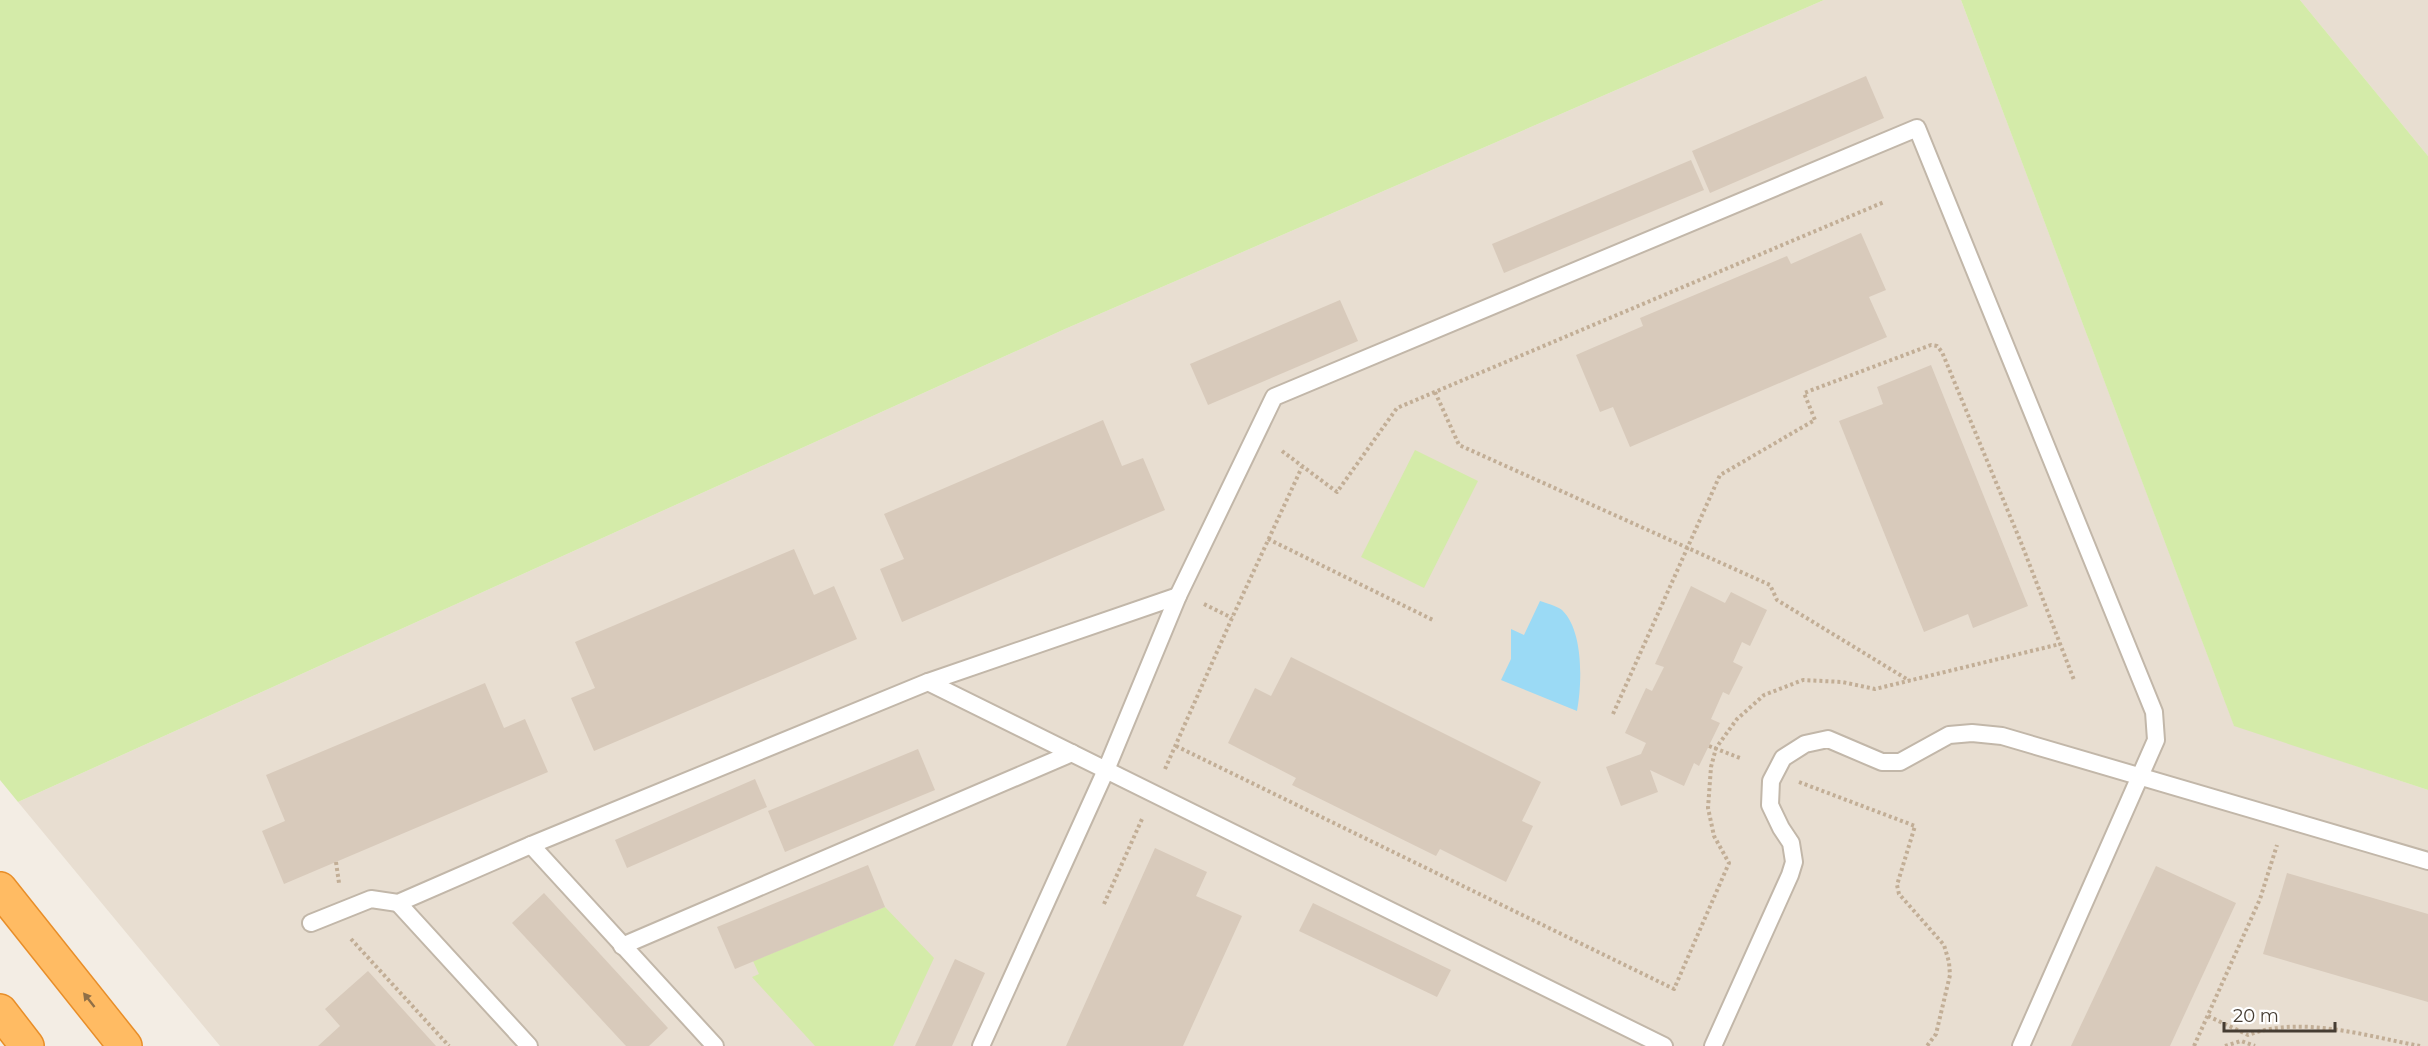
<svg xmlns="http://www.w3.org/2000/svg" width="2428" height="1046" font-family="Montserrat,sans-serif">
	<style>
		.residential { fill: #e8ded1 }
		.green { fill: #d4eba9 }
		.water { fill: #9bdaf5 }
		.building { fill: #d8cabb }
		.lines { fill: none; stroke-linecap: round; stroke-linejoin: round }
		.service-casing { stroke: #c2b7a9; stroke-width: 20 }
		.motorway-casing { stroke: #e88e29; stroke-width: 36 }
		.path { stroke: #c2ae96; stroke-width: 4; stroke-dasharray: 3 3; stroke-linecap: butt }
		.service { stroke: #fff; stroke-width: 16 }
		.motorway { stroke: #ffbb63; stroke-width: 33 }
		.oneway { fill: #906f46 }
	</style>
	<rect width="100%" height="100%" fill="#f3ede4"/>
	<!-- residential -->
	<g class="residential">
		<path d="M 1824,0 L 1961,0 L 2234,725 L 2428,790 L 2428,1046 L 220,1046 L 18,802 L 1065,329 Z"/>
		<path d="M 2300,0 L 2428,0 L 2428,156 Z"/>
	</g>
	<!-- green -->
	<g class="green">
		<path d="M 0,0 L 1824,0 L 1065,329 L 18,802 L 0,780 Z"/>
		<path d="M 1961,0 L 2300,0 L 2428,156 L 2428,790 L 2234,726 Z"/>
		<path d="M 1415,450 L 1478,481 L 1424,588 L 1361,557 Z"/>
		<path d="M 885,907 L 934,958 L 893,1046 L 815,1046 L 752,977 L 759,974 L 753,961 Z"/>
	</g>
	<!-- water -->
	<path class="water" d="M 1540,601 C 1546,603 1557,606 1562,610 C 1584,631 1582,684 1577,711 L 1501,680 L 1511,659 L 1511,629 L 1524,635 Z"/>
	<!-- building -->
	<g class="building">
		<path d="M 1866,76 L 1884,118 L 1710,193 L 1692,151 Z"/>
		<path d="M 1691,160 L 1704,190 L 1504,273 L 1492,244 Z"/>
		<path d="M 1861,233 L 1886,290 L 1869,297 L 1887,337 L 1630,447 L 1613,407 L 1600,412 L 1576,355 L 1643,326 L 1640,318 L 1787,256 L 1791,264 Z"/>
		<path d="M 1340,300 L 1358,341 L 1208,405 L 1190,364 Z"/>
		<path d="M 1931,365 L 2028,606 L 1973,628 L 1968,614 L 1924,632 L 1839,421 L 1883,404 L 1877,387 Z"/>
		<path d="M 1103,420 L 1122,466 L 1143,458 L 1165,510 L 902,622 L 880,569 L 904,559 L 884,514 Z"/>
		<path d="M 794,549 L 814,595 L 834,586 L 857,639 L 594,751 L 571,698 L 595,688 L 575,642 Z"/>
		<path d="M 1691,586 L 1725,603 L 1731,592 L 1767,610 L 1750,646 L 1742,642 L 1733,662 L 1743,667 L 1729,695 L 1723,692 L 1711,719 L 1720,723 L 1699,766 L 1694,763 L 1684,786 L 1650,770 L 1658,792 L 1621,806 L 1606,767 L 1641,754 L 1646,743 L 1625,733 L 1646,688 L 1652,691 L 1664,667 L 1655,664 Z"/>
		<path d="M 1291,657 L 1541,782 L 1522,821 L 1533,826 L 1506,882 L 1440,849 L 1436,856 L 1292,785 L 1296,778 L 1228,743 L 1255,688 L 1271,696 Z"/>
		<path d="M 485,683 L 504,728 L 525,719 L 548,772 L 284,884 L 262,831 L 285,821 L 266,775 Z"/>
		<path d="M 918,749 L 935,790 L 785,852 L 768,811 Z"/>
		<path d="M 755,779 L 767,807 L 627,868 L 615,840 Z"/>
		<path d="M 1155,848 L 1207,872 L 1196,896 L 1242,916 L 1183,1046 L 1066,1046 Z"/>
		<path d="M 868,865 L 885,907 L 735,969 L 717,927 Z"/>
		<path d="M 2156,866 L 2236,903 L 2170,1046 L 2071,1046 Z"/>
		<path d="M 2287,873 L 2428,914 L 2428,1002 L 2263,954 Z"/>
		<path d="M 544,893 L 668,1028 L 649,1046 L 626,1046 L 512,923 Z"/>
		<path d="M 1313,903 L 1451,970 L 1437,997 L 1299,931 Z"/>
		<path d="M 955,959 L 985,973 L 952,1046 L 915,1046 Z"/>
		<path d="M 368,971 L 436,1046 L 318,1046 L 340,1026 L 325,1009 Z"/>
	</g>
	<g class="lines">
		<!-- service casing -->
		<g class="service-casing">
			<g id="service">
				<path d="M 928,682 L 1664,1046"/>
				<path d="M 531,845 L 715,1046"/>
				<path d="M 398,903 L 529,1046"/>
				<path d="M 311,923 L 371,899 L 398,903 L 531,845 L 928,682 L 1178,596"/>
				<path d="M 622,946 L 1072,753"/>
				<path d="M 981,1046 L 1106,770 L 1178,596 L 1274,397 L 1917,128 L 2154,712 L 2156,740 L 2021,1046"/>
				<path d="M 1713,1046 L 1790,875 L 1794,862 L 1791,843 L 1781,828 L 1770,805 L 1771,781 L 1783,758 L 1805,744 L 1828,739 L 1882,762 L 1900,762 L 1949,735 L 1972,733 L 2002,736 L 2428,861"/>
			</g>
		</g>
		<!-- motorway casing -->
		<g class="motorway-casing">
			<g id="motorway">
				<path d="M 0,889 L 125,1046"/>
				<path d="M 0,1011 L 27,1046"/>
			</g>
		</g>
		<!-- path -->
		<g class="path">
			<path d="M 1435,392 L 1459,445 L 1770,585 L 1777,600 L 1910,681"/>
			<path d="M 1282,451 L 1337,492 L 1397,408 L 1884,202"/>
			<path d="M 1268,539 L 1435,621"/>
			<path d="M 1204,604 L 1232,618"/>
			<path d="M 1613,714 L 1720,475 L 1815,420 L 1804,393 L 1931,345 L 1937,346 L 1942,352 L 2022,545 L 2074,680"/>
			<path d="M 1176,746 L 1674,989 L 1729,863 L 1714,836 L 1708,808 L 1711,767 L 1716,748 L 1737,719 L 1764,695 L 1803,680 L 1842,682 L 1875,689 L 2060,644"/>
			<path d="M 1709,746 L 1740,758"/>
			<path d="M 1165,769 L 1232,618 L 1302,467"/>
			<path d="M 1799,782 L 1915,826 L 1897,885 L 1899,894 L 1944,945 L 1949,962 L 1950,975 L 1936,1034 L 1927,1046"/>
			<path d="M 336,862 L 339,883"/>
			<path d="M 1104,904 L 1142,819"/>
			<path d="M 351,939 L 449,1046"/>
			<path d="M 2208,1016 L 2248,1035 C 2301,1015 2366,1036 2420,1046"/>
			<path d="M 2194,1046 L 2260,899 L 2277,845"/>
			<path d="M 2225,1046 L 2241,1041 L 2255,1046"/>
		</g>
		<!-- service -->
		<use href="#service" class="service"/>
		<!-- motorway -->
		<use href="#motorway" class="motorway"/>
	</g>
	<!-- one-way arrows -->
	<defs><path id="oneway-solid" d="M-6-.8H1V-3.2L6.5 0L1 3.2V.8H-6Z" transform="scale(1.5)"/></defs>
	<use class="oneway" href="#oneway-solid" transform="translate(89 1000) rotate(-128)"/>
	<!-- scale -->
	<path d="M2224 1022v9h111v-9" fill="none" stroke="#463d33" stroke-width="3"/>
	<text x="2233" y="1022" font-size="18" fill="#463d33" stroke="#ffffff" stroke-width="4.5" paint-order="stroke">20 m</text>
</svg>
